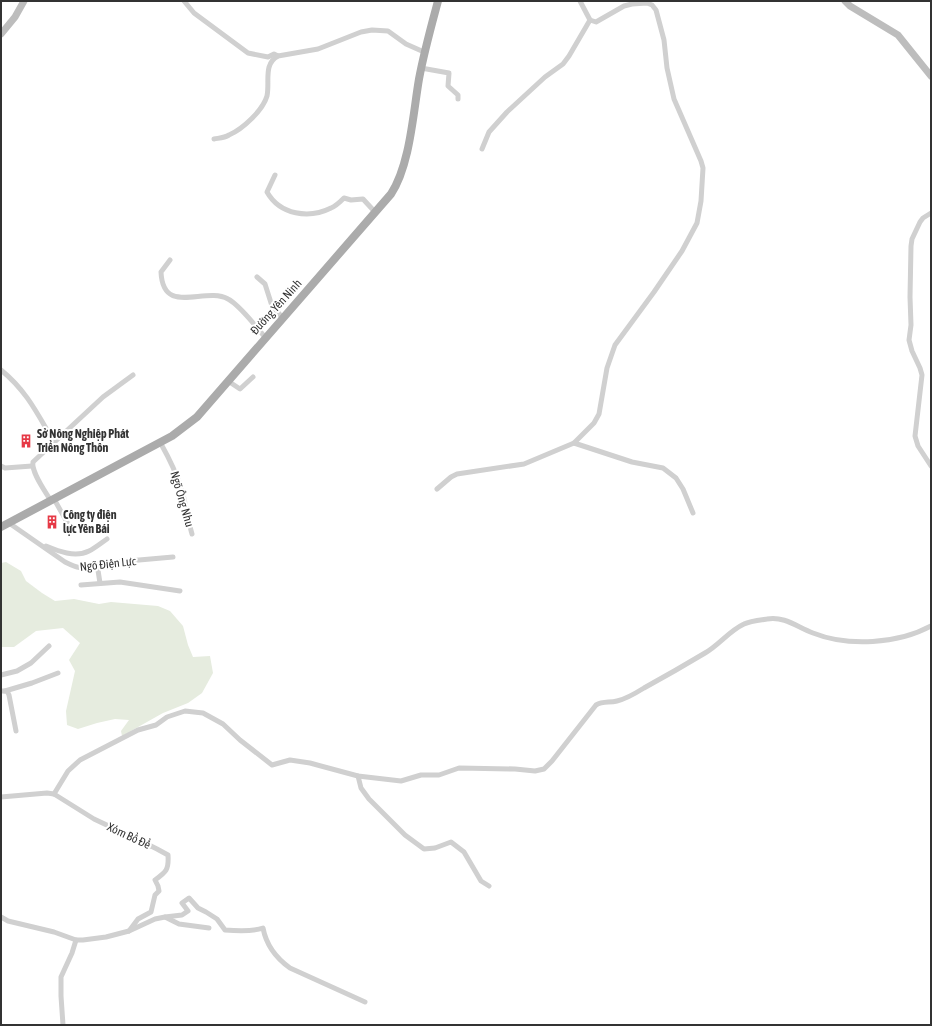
<svg xmlns="http://www.w3.org/2000/svg" width="932" height="1026" font-family="'Asap Condensed',sans-serif">
	<style>
		.grass { fill: #e6ecdf }
		.lines { fill: none; stroke-linecap: round; stroke-linejoin: round }
		.street { stroke: #d0d0d0; stroke-width: 5 }
		.secondary { stroke: #bdbdbd; stroke-width: 7 }
		.primary { stroke: #ababab; stroke-width: 8 }
		.labels { text-anchor: middle; stroke-width: 4; stroke-linejoin: round; paint-order: stroke }
		.street-label { font-size: 12px; fill: #333; stroke: #fff }
		.poi-label { font-size: 12px; font-weight: bold; fill: #333; stroke: #fff; text-anchor: start }
	</style>
	<rect width="100%" height="100%" fill="#fff"/>
	<!-- grass -->
	<path class="grass" d="M 6,562 L 21,571 L 26,581 L 42,593 L 55,601 L 74,599 L 99,604 L 111,602 L 158,606 L 170,611 L 183,626 L 188,645 L 193,657 L 210,656 L 213,673 L 202,693 L 188,703 L 163,713 L 122,736 L 121,731 L 129,720 L 115,719 L 97,723 L 78,729 L 67,725 L 66,711 L 75,671 L 69,660 L 80,643 L 63,628 L 36,631 L 14,647 L 1,647 L 1,563 Z"/>
	<g class="lines">
		<!-- street -->
		<g class="street">
			<path d="M 184,1 L 194,13 L 248,53 L 268,57 L 274,54 L 278,56"/>
			<path d="M 421,68 L 449,73 L 448,86 L 458,95 L 458,99"/>
			<path d="M 214,139 C 219,138 224,138 229,135 C 243,129 263,110 267,96 C 270,82 263,64 278,56 L 318,49 L 361,32 L 372,30 L 388,31 L 406,44 L 424,52"/>
			<path d="M 482,149 L 489,132 L 507,112 L 545,77 L 563,64 L 569,56 L 590,20"/>
			<path d="M 275,175 L 267,192 C 280,215 309,219 331,208 C 336,206 340,202 344,198 L 351,200 L 363,199 L 375,212"/>
			<path d="M 931,213 L 923,218 L 920,222 L 912,239 L 911,246 L 910,297 L 911,325 L 909,340 L 912,351 L 920,368 L 922,375 L 915,436 L 918,446 L 931,466"/>
			<path d="M 170,260 L 161,272 C 163,317 205,286 228,299 C 240,305 256,327 265,337"/>
			<path d="M 257,277 L 265,284 L 272,306 L 283,318"/>
			<path d="M 1,370 C 27,391 38,415 54,442"/>
			<path d="M 228,381 L 240,389 L 253,377"/>
			<path d="M 160,442 C 169,458 177,474 182,491 C 186,506 188,520 192,534"/>
			<path d="M 574,443 L 594,423 L 599,414 L 607,368 L 615,345 L 654,292 L 682,251 L 697,223 L 701,201 L 703,168 L 701,161 L 674,99 L 667,68 L 664,40 L 656,10 L 652,5 L 647,3 L 632,4 L 624,6 L 596,22 L 590,20 L 580,1"/>
			<path d="M 1,466 L 5,468 L 32,466"/>
			<path d="M 437,489 L 451,477 L 457,474 L 524,464 L 574,443 L 632,462 L 663,468 L 676,478 L 683,489 L 693,513"/>
			<path d="M 54,499 L 67,522"/>
			<path d="M 51,501 C 45,491 31,472 33,462 L 103,397 L 133,375"/>
			<path d="M 9,523 L 65,562 C 77,568 82,570 94,564 L 173,557"/>
			<path d="M 46,546 C 58,551 75,558 89,551 C 95,548 101,543 107,539"/>
			<path d="M 97,564 L 100,583"/>
			<path d="M 81,585 L 120,582 L 180,591"/>
			<path d="M 1,675 L 17,671 L 31,663 L 49,646"/>
			<path d="M 1,691 L 7,691 L 9,695 L 16,731"/>
			<path d="M 5,691 L 32,683 L 58,673"/>
			<path d="M 358,776 L 361,788 L 369,799 L 405,835 L 424,849 L 435,848 L 451,842 L 464,852 L 481,881 L 489,886"/>
			<path d="M 54,794 L 68,771 L 80,760 L 138,730 L 156,725 L 167,717 L 185,711 L 203,713 L 223,724 L 240,740 L 272,765 L 290,760 L 310,763 L 358,776 L 401,781 L 421,775 L 439,775 L 459,768 L 515,769 L 535,771 L 544,769 L 552,761 L 596,705 C 603,701 609,703 617,701 C 626,699 636,693 644,688 C 664,677 685,665 705,653 C 719,645 729,631 744,624 C 750,621 760,620 767,619 C 785,616 797,627 813,633 C 848,647 898,644 931,626"/>
			<path d="M 1,797 L 47,793 L 54,794 L 94,819 L 130,836 L 147,847 L 151,846 L 157,849 L 168,855 C 169,870 166,872 155,880 L 158,886 L 159,891 L 155,895 L 151,912 L 138,919 L 129,931"/>
			<path d="M 1,917 L 8,921 L 54,932 L 76,940 L 83,940 L 106,937 L 129,931 L 155,919 L 165,917 L 179,924 L 209,928"/>
			<path d="M 165,917 L 182,915 L 188,911 L 182,903 L 189,898 L 198,908 L 206,912 L 217,919 L 225,930 C 237,931 252,932 263,928 C 266,944 276,958 290,968 L 365,1002"/>
			<path d="M 63,1025 L 61,996 L 61,977 L 72,953 L 76,940"/>
		</g>
		<!-- secondary -->
		<g class="secondary">
			<path d="M 845,1 L 850,6 L 898,35 L 931,76"/>
			<path d="M 1,34 L 15,17 L 24,1"/>
		</g>
		<!-- primary -->
		<path class="primary" d="M 1,527 L 172,436 L 197,417 L 391,194 C 410,165 413,114 419,79 C 424,52 431,27 438,1"/>
	</g>
	<!-- icons -->
	<defs>
		<g id="building-bare" transform="scale(1.08)"><path d="M-4-6H4V6H1V3H-1V6H-4ZM-2.5-4.3h1.7v1.8h-1.7ZM.8-4.3h1.7v1.8H.8ZM-2.5-1h1.7V.8h-1.7ZM.8-1h1.7V.8H.8Z" fill="#e63946" stroke="#fff" stroke-width="2.5" paint-order="stroke"/></g>
	</defs>
	<g fill-rule="evenodd">
		<use href="#building-bare" x="26" y="441"/>
		<use href="#building-bare" x="52" y="522"/>
	</g>
	<g class="labels">
		<!-- street labels -->
		<g class="street-label">
			<text transform="translate(276 307) rotate(-48)" y="4">Đường Yên Ninh</text>
			<text transform="translate(182 499) rotate(74)" y="4">Ngõ Ông Nhu</text>
			<text transform="translate(108 564) rotate(-6)" y="4">Ngõ Điện Lực</text>
			<text transform="translate(129 836) rotate(25)" y="4">Xóm Bồ Đề</text>
		</g>
		<!-- poi labels -->
		<g class="poi-label">
			<text x="37" y="438">Sở Nông Nghiệp Phát<tspan x="37" dy="14">Triển Nông Thôn</tspan></text>
			<text x="63" y="519">Công ty điện<tspan x="63" dy="14">lực Yên Bái</tspan></text>
		</g>
	</g>
	<!-- border -->
	<rect width="932" height="1026" fill="none" stroke="#333333" stroke-width="4"/>
</svg>
